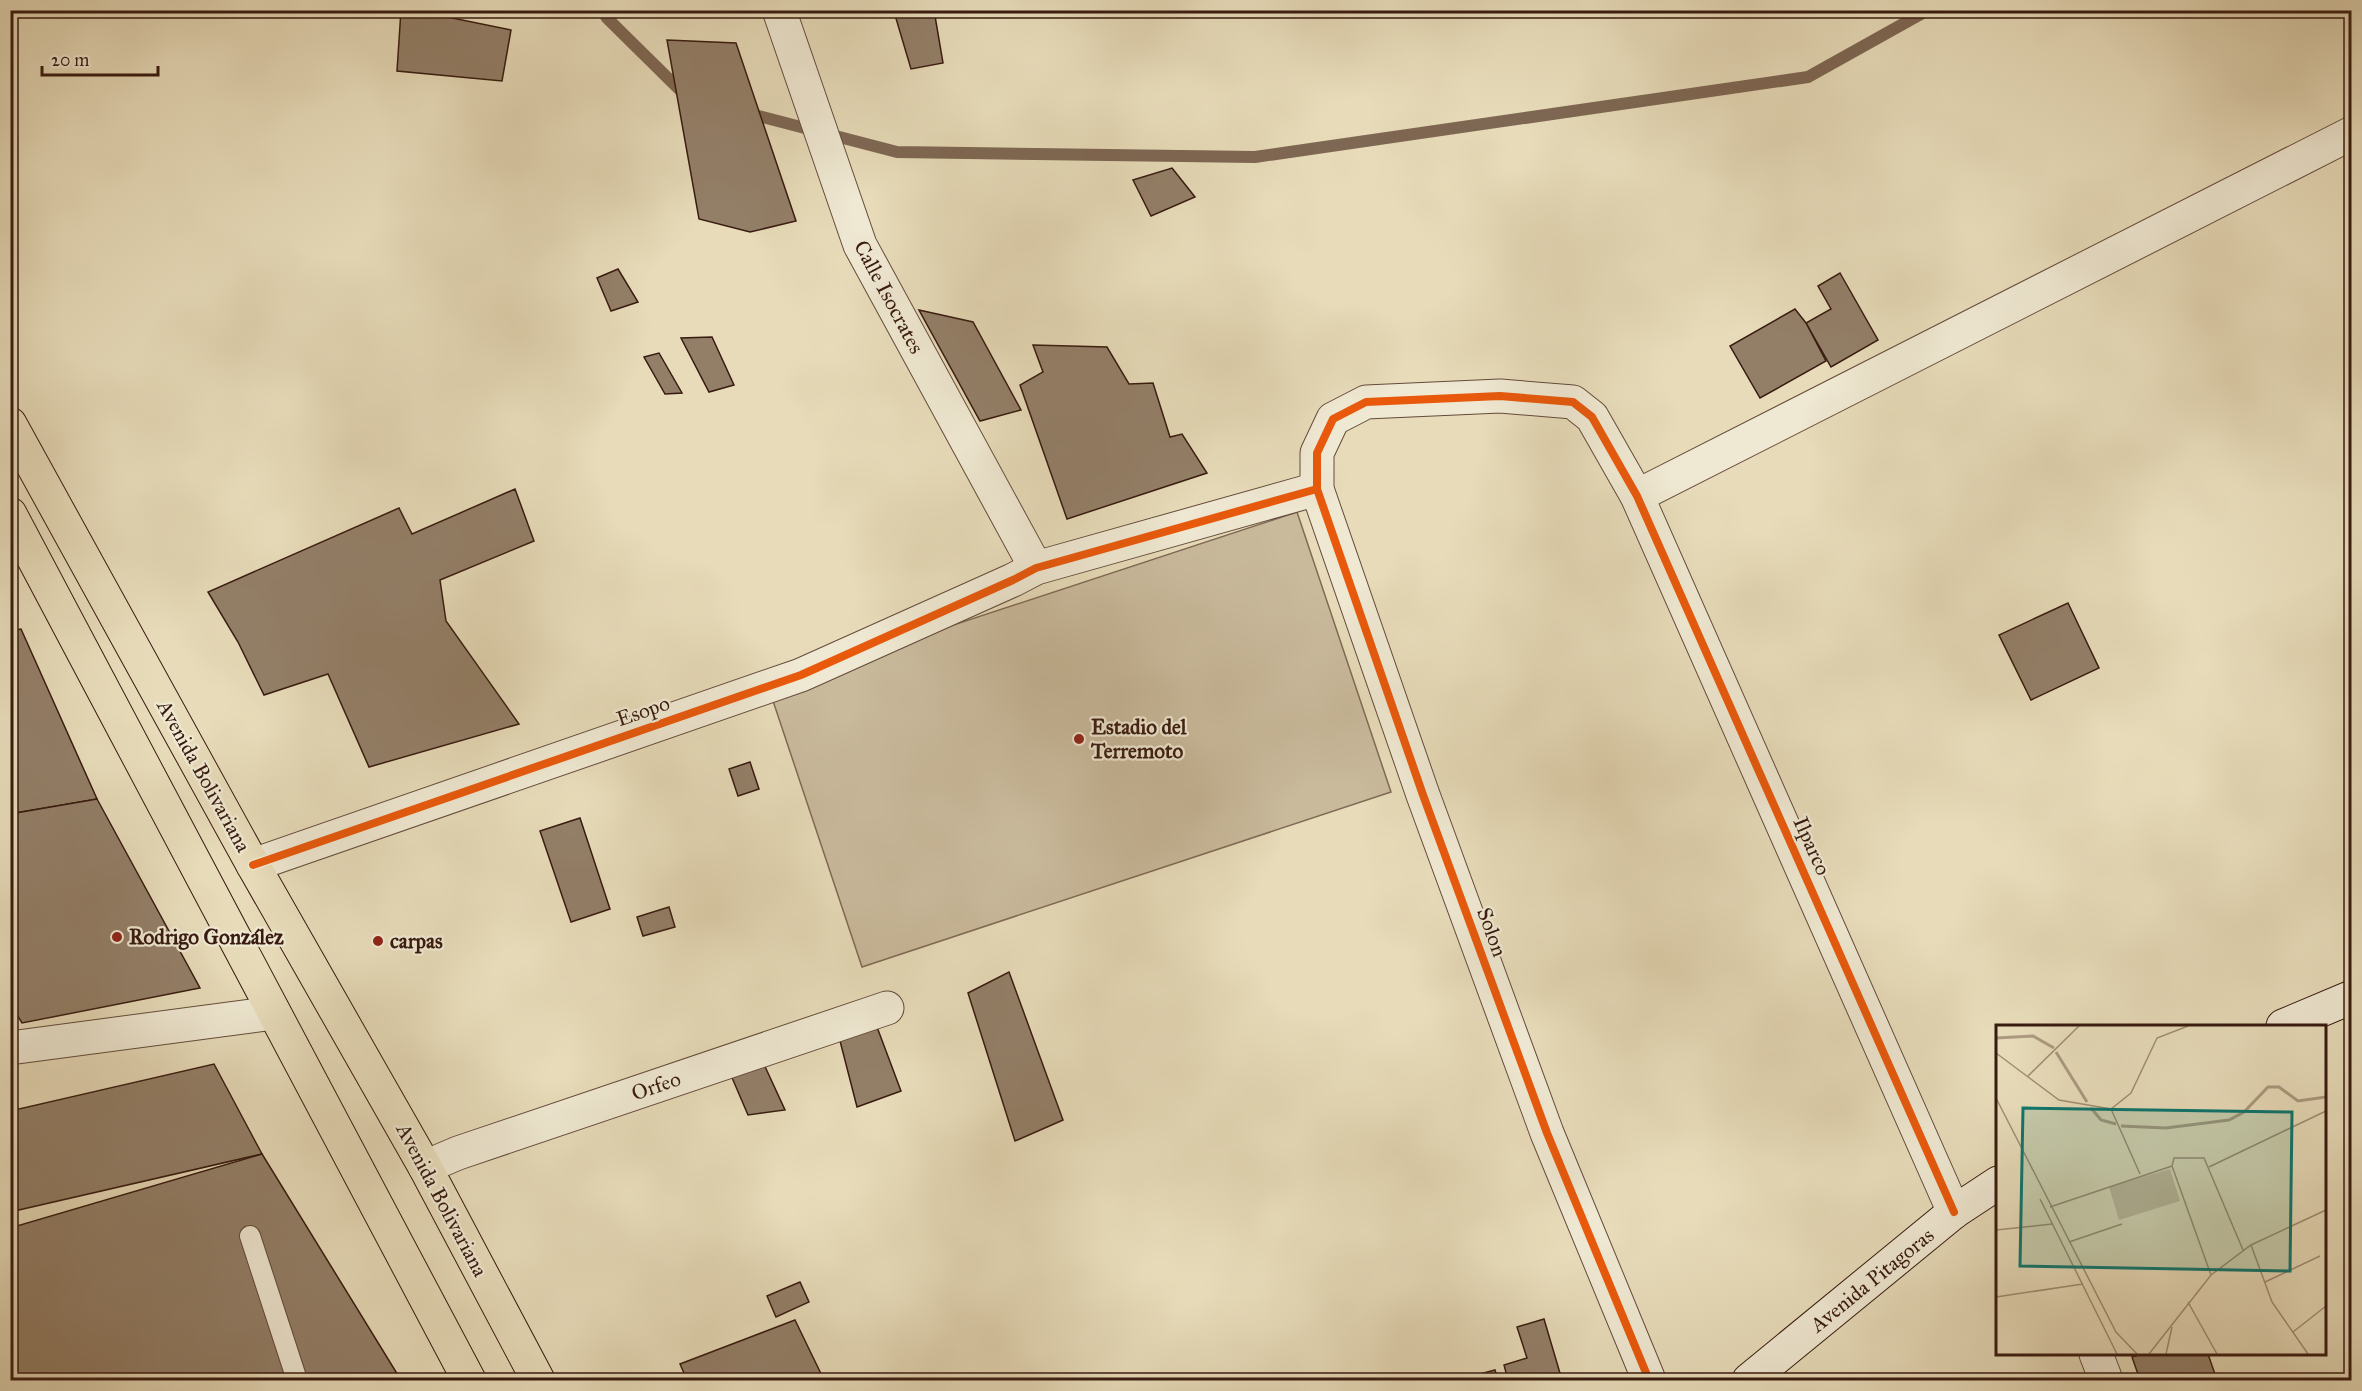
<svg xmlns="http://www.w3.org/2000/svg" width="2362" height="1391" font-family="'IM FELL Great Primer',serif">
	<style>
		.green { fill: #c9ba9c; stroke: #806a56; stroke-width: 1.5 }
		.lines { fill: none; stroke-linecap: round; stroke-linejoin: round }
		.stream { stroke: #7e6753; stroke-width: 12 }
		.building { fill: #937f68; stroke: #381b10; stroke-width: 1.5 }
		.lane-casing { stroke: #644b3a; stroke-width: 22 }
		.street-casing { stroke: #644b3a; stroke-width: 35 }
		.secondary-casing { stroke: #381b10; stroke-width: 35 }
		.highway-casing { stroke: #381b10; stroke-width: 35 }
		.lane { stroke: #efe8d2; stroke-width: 20 }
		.street { stroke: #efe8d2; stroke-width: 33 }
		.secondary { stroke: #efe8d2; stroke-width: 33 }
		.highway { stroke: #e7dbb9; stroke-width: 33 }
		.cycleway-casing { stroke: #efe8d2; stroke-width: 11 }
		.cycleway { stroke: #e8590c; stroke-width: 8 }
		.poi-dot { fill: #8f2418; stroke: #efe8d2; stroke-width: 2 }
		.labels { text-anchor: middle; stroke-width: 4.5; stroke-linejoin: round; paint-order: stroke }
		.street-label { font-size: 21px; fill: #381b10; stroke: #efe8d2 }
		.poi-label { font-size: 21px; font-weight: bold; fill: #381b10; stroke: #efe8d2; text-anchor: start }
		.inset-river { fill: none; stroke: #ac9a80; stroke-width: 3 }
		.inset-road { fill: none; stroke: #a18e75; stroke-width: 1.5 }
		.view { fill: #0f766e; fill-opacity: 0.15; stroke: #0f766e; stroke-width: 3 }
		.inset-edge { fill: none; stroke: #381b10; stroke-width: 3 }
	</style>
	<rect width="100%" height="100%" fill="#e7dbb9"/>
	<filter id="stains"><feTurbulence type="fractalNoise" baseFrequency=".00333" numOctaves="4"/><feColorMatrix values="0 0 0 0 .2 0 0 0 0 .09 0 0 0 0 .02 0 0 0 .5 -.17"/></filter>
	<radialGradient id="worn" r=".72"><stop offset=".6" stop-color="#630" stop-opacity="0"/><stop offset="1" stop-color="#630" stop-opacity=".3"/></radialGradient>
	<!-- green -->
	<path class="green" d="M 1297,512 L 1391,792 L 862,967 L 768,686 Z"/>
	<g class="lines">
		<!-- stream -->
		<g class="stream">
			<path d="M 602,10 L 607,18 L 685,95"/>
			<path d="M 747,113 L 897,152 L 1255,157 L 1808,77 L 1928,10"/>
		</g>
	</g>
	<!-- building -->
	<g class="building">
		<path d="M 401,10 L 413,10 L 511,30 L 502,81 L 397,71 Z"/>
		<path d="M 869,10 L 934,10 L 943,63 L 911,69 L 895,15 L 870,13 Z"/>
		<path d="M 667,40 L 736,43 L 796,221 L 750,232 L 699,219 Z"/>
		<path d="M 1172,168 L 1195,197 L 1151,216 L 1133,180 Z"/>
		<path d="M 618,269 L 638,302 L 611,311 L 597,278 Z"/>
		<path d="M 1840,273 L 1878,340 L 1831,367 L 1806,323 L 1831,309 L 1818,286 Z"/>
		<path d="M 1795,309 L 1806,323 L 1826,361 L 1760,398 L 1730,346 Z"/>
		<path d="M 919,310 L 973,322 L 1021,410 L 980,421 Z"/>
		<path d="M 712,337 L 734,385 L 709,392 L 681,338 Z"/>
		<path d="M 1033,345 L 1107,347 L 1129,384 L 1153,383 L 1170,437 L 1182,434 L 1207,473 L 1067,519 L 1020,385 L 1043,372 Z"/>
		<path d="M 659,353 L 682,393 L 665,394 L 644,357 Z"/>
		<path d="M 515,489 L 534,541 L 440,580 L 446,621 L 519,724 L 369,767 L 328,674 L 264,695 L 238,642 L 208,592 L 399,508 L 412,534 Z"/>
		<path d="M 2068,603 L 2099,668 L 2031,700 L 1999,635 Z"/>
		<path d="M 21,629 L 97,799 L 10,814 L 10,631 Z"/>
		<path d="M 750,762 L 759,789 L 738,796 L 729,769 Z"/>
		<path d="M 97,799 L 200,988 L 22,1023 L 10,1003 L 10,814 Z"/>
		<path d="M 580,818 L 610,909 L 571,922 L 540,831 Z"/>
		<path d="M 669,907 L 675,927 L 643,936 L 637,917 Z"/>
		<path d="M 1009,972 L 1063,1120 L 1015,1141 L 968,993 Z"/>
		<path d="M 877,1027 L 901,1091 L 857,1107 L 839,1037 Z"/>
		<path d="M 762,1060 L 785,1110 L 748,1115 L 730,1073 Z"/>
		<path d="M 214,1064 L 262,1154 L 10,1212 L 10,1111 Z"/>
		<path d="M 262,1154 L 401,1380 L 10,1380 L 10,1228 Z"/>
		<path d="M 800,1282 L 809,1302 L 776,1317 L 767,1296 Z"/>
		<path d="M 1544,1319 L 1562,1380 L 1508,1380 L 1504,1365 L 1527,1358 L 1517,1327 Z"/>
		<path d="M 795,1320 L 824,1380 L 687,1380 L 680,1364 Z"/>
		<path d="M 2143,1354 L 2208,1354 L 2217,1380 L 2140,1380 L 2132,1357 Z"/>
		<path d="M 1495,1370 L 1498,1380 L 1461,1380 L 1461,1379 Z"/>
	</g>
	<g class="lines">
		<!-- lane casing -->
		<g class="lane-casing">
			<path id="lane" d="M 250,1236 L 297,1380"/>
		</g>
		<!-- street casing -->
		<g class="street-casing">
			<g id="street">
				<path d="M 779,10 L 860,245 L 1036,568"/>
				<path d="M 1637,496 L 2352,133"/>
				<path d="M 253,865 L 801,675 L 1013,580 L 1036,568 L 1317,489"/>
				<path d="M 10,1048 L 274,1013"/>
				<path d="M 425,1167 L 458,1153 L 887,1008"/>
				<path d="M 2096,1354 L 2106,1380"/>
				<path d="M 1649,1380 L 1547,1133 L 1423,795 L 1317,489 L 1317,453 L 1333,419 L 1366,402 L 1500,396 L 1573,402 L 1592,417 L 1637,496 L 1954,1212"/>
			</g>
		</g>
		<!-- secondary casing -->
		<g class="secondary-casing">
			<g id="secondary">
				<path d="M 2283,1026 L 2352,997"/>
				<path d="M 1749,1380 L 1954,1212 L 1998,1183"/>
			</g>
		</g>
		<!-- highway casing -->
		<g class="highway-casing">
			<g id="highway">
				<path d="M 10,424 L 253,865 L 425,1167 L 538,1380"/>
				<path d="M 10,514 L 469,1380"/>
			</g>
		</g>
		<!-- lane -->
		<use href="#lane" class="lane"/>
		<!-- street -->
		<use href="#street" class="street"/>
		<!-- secondary -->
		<use href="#secondary" class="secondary"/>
		<!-- highway -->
		<use href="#highway" class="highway"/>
		<!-- cycleway casing -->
		<g class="cycleway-casing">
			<g id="cycleway">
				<path d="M 253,865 L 801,675 L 1013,580 L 1036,568 L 1317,489"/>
				<path d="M 1649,1380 L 1547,1133 L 1423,795 L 1317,489 L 1317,453 L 1333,419 L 1366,402 L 1500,396 L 1573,402 L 1592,417 L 1637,496 L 1954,1212"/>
			</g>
		</g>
		<!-- cycleway -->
		<use href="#cycleway" class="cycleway"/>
	</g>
	<!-- markers -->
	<g class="poi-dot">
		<circle cx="1079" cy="739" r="6"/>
		<circle cx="117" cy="937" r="6"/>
		<circle cx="378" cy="941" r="6"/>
	</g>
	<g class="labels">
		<!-- street labels -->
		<g class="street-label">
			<text transform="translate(889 297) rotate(62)" y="7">Calle Isocrates</text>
			<text transform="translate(643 711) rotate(-19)" y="7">Esopo</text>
			<text transform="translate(204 776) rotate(61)" y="7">Avenida Bolivariana</text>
			<text transform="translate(1812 846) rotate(66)" y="7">Ilparco</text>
			<text transform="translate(1492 932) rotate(70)" y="7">Solon</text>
			<text transform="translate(656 1086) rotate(-19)" y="7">Orfeo</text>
			<text transform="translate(442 1200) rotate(62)" y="7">Avenida Bolivariana</text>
			<text transform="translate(1872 1280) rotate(-39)" y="7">Avenida Pitagoras</text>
		</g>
		<!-- poi labels -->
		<g class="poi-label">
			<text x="1091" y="734">Estadio del<tspan x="1091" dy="24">Terremoto</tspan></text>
			<text x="129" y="944">Rodrigo González</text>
			<text x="390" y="948">carpas</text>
		</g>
	</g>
	<!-- overview -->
	<g transform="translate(1996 1025)">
		<rect width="330" height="330" fill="#e7dbb9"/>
		<path d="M 174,144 L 184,176 L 123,195 L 113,162 Z" fill="#c9ba9c"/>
		<path class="inset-river" d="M 0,13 L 37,11 L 58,23M 60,27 L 91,77M 95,83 L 105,95 L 120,99M 125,101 L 170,103 L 233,95 L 248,87 L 272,62 L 283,62 L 302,76 L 330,72"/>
		<path class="inset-road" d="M 0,28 L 63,75 L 115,84 L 135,68 L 161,13 L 192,1M 32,51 L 83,1M 0,73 L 120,307 L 141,329M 115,84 L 144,149M 213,142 L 330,86M 44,174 L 121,329M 54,182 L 176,141M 0,205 L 56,199M 73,217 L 126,199M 255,220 L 276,277 L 312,329M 215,250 L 176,141 L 178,133 L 208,133 L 247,225M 269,257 L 324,231M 0,272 L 87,259M 192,277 L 221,329M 297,307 L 330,281M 153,329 L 215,250 L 255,220 L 330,185M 170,329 L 176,302"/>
		<path class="view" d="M 27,83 L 296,87 L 294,246 L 24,241 Z"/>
		<rect width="330" height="330" class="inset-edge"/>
	</g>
	<!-- margin -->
	<rect width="2362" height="1391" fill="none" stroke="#e7dbb9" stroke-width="36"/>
	<rect x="12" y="12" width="2338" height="1367" fill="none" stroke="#381b10" stroke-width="3"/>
	<rect x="18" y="18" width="2326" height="1355" fill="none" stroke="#381b10" stroke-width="1.5"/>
	<!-- scale -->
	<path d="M42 66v9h116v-9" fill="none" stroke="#381b10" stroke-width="3"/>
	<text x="51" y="66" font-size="18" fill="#381b10" stroke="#efe8d2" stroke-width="4.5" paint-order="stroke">20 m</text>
	<rect width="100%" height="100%" filter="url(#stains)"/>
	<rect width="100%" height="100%" fill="url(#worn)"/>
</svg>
